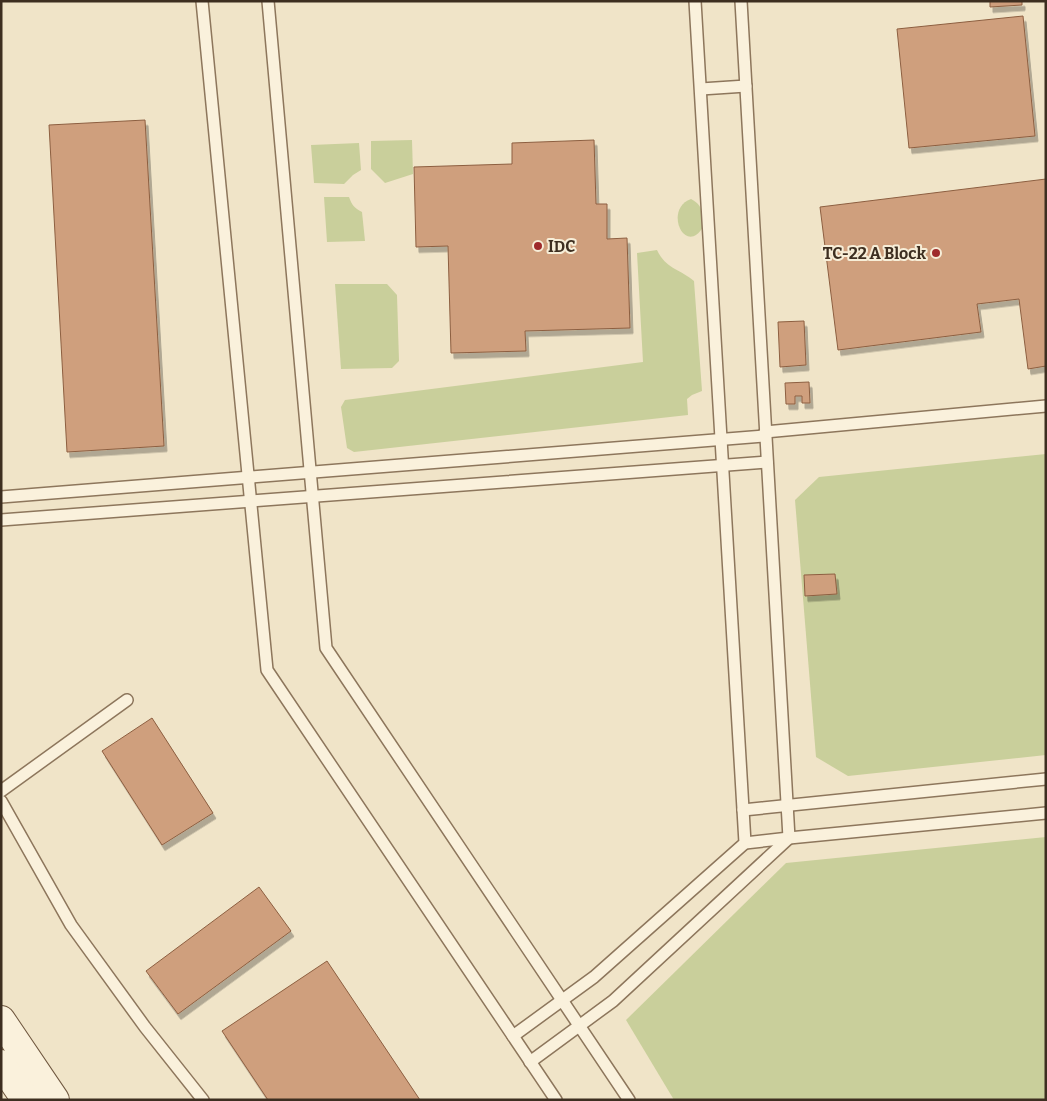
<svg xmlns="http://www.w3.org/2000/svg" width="1047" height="1101" font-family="Bitter,serif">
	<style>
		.green { fill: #c9cf9b }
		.building { fill: #cf9f7d; stroke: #8d5f41; filter: url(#shadow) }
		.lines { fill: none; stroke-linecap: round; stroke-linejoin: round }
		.service-casing { stroke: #8d765c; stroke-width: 14 }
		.secondary-casing { stroke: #6f573f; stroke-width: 30 }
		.service { stroke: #faf1dc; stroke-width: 11 }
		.secondary { stroke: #faf1dc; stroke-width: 28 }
		.poi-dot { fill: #9e2a2b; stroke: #f7eed8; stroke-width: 2 }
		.labels { text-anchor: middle; stroke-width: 4; stroke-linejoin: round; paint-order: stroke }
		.poi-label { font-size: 16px; font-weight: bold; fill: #3d2e20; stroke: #f7eed8; text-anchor: start }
	</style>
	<defs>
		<filter id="shadow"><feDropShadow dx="3" dy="5.5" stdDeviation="0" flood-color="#0004"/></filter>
	</defs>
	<rect width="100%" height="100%" fill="#f0e4c8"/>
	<!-- green -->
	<g class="green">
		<path d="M 412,140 L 413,174 L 385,183 L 371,169 L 371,141 Z"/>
		<path d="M 359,143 L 361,170 L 353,175 L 344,184 L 314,183 L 311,145 Z"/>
		<path d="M 324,197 L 349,197 C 352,205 354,208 362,212 L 365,241 L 327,242 Z"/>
		<path d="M 691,199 C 703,205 703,214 703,227 C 685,257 663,209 691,199 Z"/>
		<path d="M 657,250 C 666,269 680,269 694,281 L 702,391 L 692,395 L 687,399 L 688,415 L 354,452 L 347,448 L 341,407 L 345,400 L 643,362 L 637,253 Z"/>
		<path d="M 335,284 L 387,284 L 397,295 L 399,361 L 392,368 L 341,369 Z"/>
		<path d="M 1046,454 L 1046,755 L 848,776 L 816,757 L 795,500 L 819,477 Z"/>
		<path d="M 1046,837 L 1046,1100 L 674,1100 L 626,1020 L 786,863 Z"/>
	</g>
	<!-- building -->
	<g class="building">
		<path d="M 990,1 L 1022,1 L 1022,5 L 990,7 Z"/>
		<path d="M 1023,16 L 1035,136 L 909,148 L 897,29 Z"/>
		<path d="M 145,120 L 164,446 L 67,452 L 49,125 Z"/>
		<path d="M 594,140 L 596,204 L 607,204 L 607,239 L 627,238 L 630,328 L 525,331 L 526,351 L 451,353 L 448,246 L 416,247 L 414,167 L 512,164 L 512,143 Z"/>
		<path d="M 1046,179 L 1046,366 L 1028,369 L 1019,299 L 977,304 L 981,332 L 838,350 L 820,207 Z"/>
		<path d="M 804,321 L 806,365 L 780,367 L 778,322 Z"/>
		<path d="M 809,382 L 810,403 L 802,403 L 802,396 L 795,396 L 795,404 L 786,404 L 785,383 Z"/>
		<path d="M 835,574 L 837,594 L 805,596 L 804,575 Z"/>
		<path d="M 152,718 L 213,813 L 162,845 L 102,751 Z"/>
		<path d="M 259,887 L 291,931 L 178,1014 L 146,971 Z"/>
		<path d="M 327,961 L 420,1100 L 268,1100 L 222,1031 Z"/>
	</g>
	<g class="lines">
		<!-- service casing -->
		<g class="service-casing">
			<g id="service">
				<path d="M 202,1 L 267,670 L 556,1100"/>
				<path d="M 268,1 L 326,648 L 629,1100"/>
				<path d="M 701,89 L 746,86"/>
				<path d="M 765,432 L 1046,406"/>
				<path d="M 1,497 L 765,436"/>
				<path d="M 1,520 L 767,462"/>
				<path d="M 1,791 L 127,700"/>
				<path d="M 1,801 L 71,925 L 145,1027 L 203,1100"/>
				<path d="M 743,810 L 1046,779"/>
				<path d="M 745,843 L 789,838 L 1046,813"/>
				<path d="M 513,1036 L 594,977 L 745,843 L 695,1"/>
				<path d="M 530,1062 L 613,1001 L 789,838 L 741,1"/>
			</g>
		</g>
		<!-- secondary casing -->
		<g class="secondary-casing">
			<g id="secondary">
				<path d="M 1,1020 L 55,1100"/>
				<path d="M 1,1064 L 26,1100"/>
			</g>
		</g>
		<!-- service -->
		<use href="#service" class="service"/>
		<!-- secondary -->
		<use href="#secondary" class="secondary"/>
	</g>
	<!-- markers -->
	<g class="poi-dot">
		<circle cx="538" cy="246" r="5"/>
		<circle cx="936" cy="253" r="5"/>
	</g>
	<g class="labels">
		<!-- poi labels -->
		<g class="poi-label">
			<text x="548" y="252">IDC</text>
			<text x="926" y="259" text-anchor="end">TC-22 A Block</text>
		</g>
	</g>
	<!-- border -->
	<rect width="1047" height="1101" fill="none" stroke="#3d2e20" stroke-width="5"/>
</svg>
